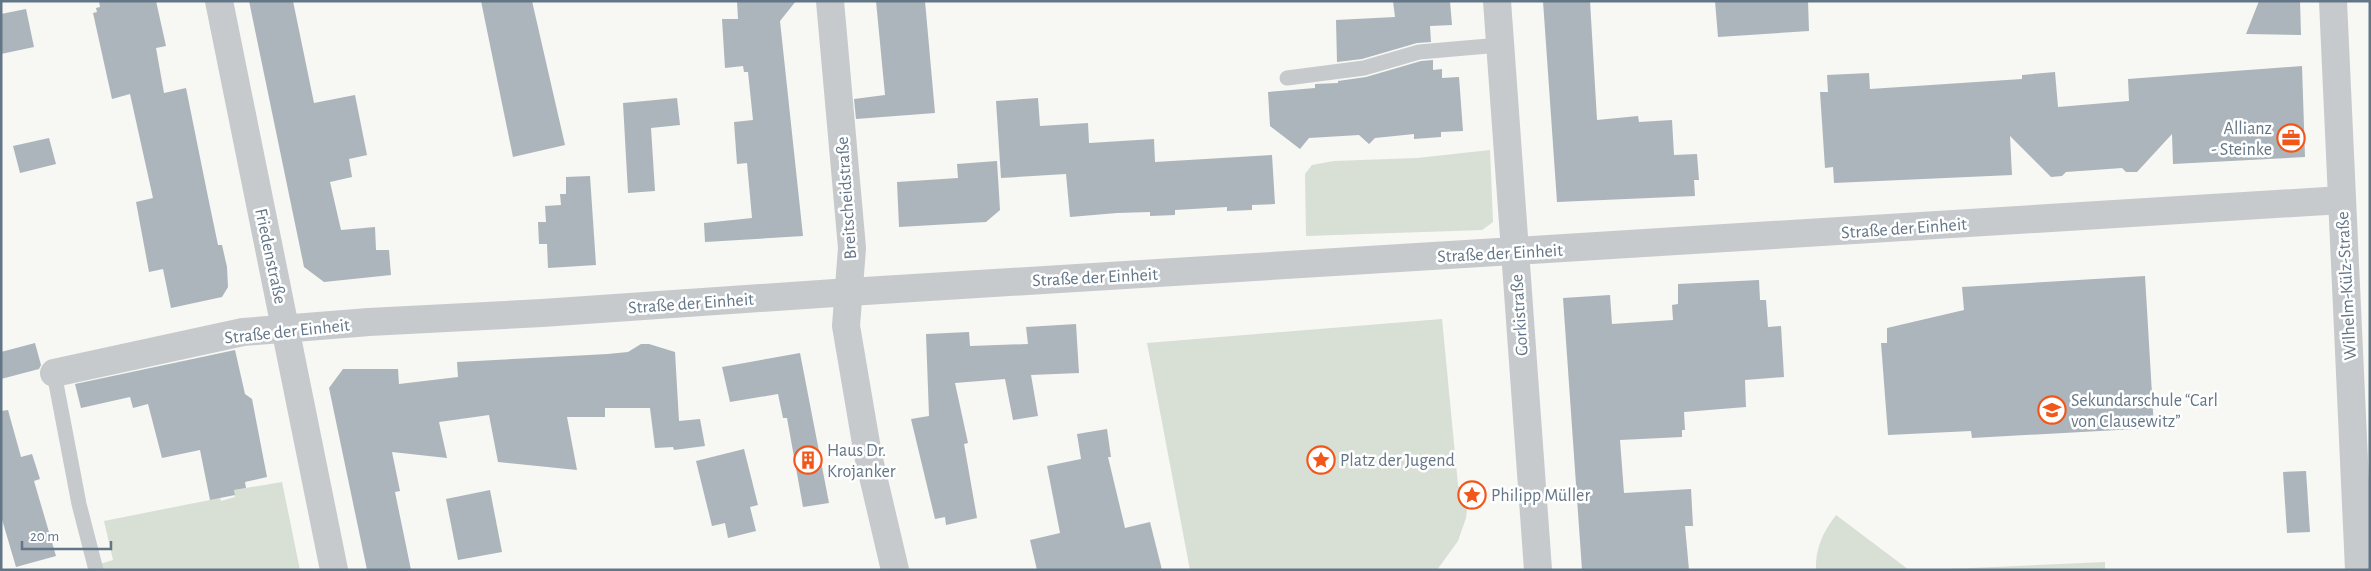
<svg xmlns="http://www.w3.org/2000/svg" width="2371" height="571" font-family="'Alegreya Sans',sans-serif">
	<style>
		.green { fill: #d8dfd4 }
		.building { fill: #acb5bb }
		.lines { fill: none; stroke-linecap: round; stroke-linejoin: round }
		.lane { stroke: #c6cacd; stroke-width: 15 }
		.street { stroke: #c6cacd; stroke-width: 28 }
		.labels { text-anchor: middle; stroke-width: 5; stroke-linejoin: round; paint-order: stroke }
		.poi-label { font-size: 18px; fill: #637687; stroke: #fff; text-anchor: start }
		.street-label { font-size: 18px; fill: #637687; stroke: #fff }
	</style>
	<rect width="100%" height="100%" fill="#f7f7f3"/>
	<!-- green -->
	<g class="green">
		<path d="M 1490,150 L 1493,222 L 1482,230 L 1306,236 L 1305,174 L 1312,165 L 1334,161 L 1417,158 Z"/>
		<path d="M 1442,319 L 1458,485 L 1467,510 L 1466,518 L 1458,541 L 1437,570 L 1190,570 L 1147,343 Z"/>
		<path d="M 282,482 L 300,570 L 102,570 L 100,564 L 113,560 L 104,521 L 220,498 L 221,501 L 235,497 L 234,490 Z"/>
		<path d="M 1836,515 L 1909,570 L 1816,570 C 1815,549 1823,532 1836,515 Z"/>
		<path d="M 2105,562 L 2105,570 L 1926,570 Z"/>
	</g>
	<!-- building -->
	<g class="building">
		<path d="M 99,1 L 156,1 L 166,46 L 156,48 L 164,93 L 186,88 L 208,197 L 218,245 L 222,245 L 227,267 L 228,287 L 222,297 L 171,308 L 163,269 L 149,272 L 136,202 L 153,198 L 130,94 L 112,99 L 93,13 L 97,12 L 96,8 L 100,7 Z"/>
		<path d="M 249,1 L 293,1 L 314,103 L 355,95 L 367,155 L 349,159 L 352,177 L 330,182 L 341,230 L 375,227 L 376,250 L 389,250 L 391,275 L 324,282 L 304,267 Z"/>
		<path d="M 481,1 L 532,1 L 565,145 L 513,157 Z"/>
		<path d="M 737,1 L 796,1 L 780,21 L 803,236 L 705,242 L 704,223 L 752,218 L 747,163 L 737,164 L 734,122 L 753,120 L 748,72 L 744,72 L 743,66 L 725,68 L 722,19 L 738,19 Z"/>
		<path d="M 876,1 L 925,1 L 935,113 L 856,119 L 854,99 L 885,95 Z"/>
		<path d="M 1393,1 L 1450,1 L 1452,25 L 1430,26 L 1431,42 L 1417,43 L 1362,59 L 1337,62 L 1336,20 L 1395,17 Z"/>
		<path d="M 1543,1 L 1590,1 L 1597,120 L 1638,116 L 1639,122 L 1672,120 L 1674,155 L 1697,154 L 1699,180 L 1694,180 L 1695,196 L 1557,202 Z"/>
		<path d="M 1715,1 L 1808,1 L 1809,31 L 1718,37 Z"/>
		<path d="M 2259,1 L 2300,1 L 2301,35 L 2246,34 Z"/>
		<path d="M 26,9 L 34,47 L 1,54 L 1,14 Z"/>
		<path d="M 1433,60 L 1433,70 L 1442,69 L 1442,78 L 1459,77 L 1463,131 L 1441,132 L 1441,137 L 1414,139 L 1414,134 L 1375,138 L 1369,144 L 1359,135 L 1309,138 L 1300,149 L 1270,126 L 1268,92 L 1315,88 L 1315,84 L 1338,83 L 1338,81 L 1366,77 L 1421,61 Z"/>
		<path d="M 2302,66 L 2305,157 L 2173,164 L 2172,134 L 2137,172 L 2126,172 L 2122,168 L 2066,172 L 2062,176 L 2051,177 L 2010,136 L 2012,175 L 1834,183 L 1833,167 L 1825,168 L 1820,92 L 1828,92 L 1827,75 L 1869,73 L 1870,89 L 2022,79 L 2022,75 L 2055,72 L 2058,107 L 2129,101 L 2128,79 Z"/>
		<path d="M 677,98 L 680,125 L 651,128 L 655,191 L 628,193 L 623,103 Z"/>
		<path d="M 1038,98 L 1040,126 L 1088,123 L 1089,143 L 1154,139 L 1155,162 L 1272,155 L 1275,204 L 1252,205 L 1252,210 L 1227,211 L 1227,207 L 1175,210 L 1175,215 L 1150,216 L 1150,212 L 1117,213 L 1070,217 L 1066,174 L 1001,178 L 996,101 Z"/>
		<path d="M 49,138 L 56,164 L 20,173 L 13,146 Z"/>
		<path d="M 997,161 L 1000,210 L 986,222 L 899,227 L 897,182 L 958,178 L 957,164 Z"/>
		<path d="M 590,176 L 596,265 L 548,268 L 547,244 L 539,244 L 538,222 L 546,222 L 545,206 L 561,205 L 560,194 L 566,194 L 566,177 Z"/>
		<path d="M 2145,276 L 2154,428 L 1972,438 L 1971,431 L 1888,435 L 1881,343 L 1887,343 L 1887,328 L 1964,310 L 1962,287 Z"/>
		<path d="M 1759,280 L 1760,300 L 1766,300 L 1768,327 L 1781,326 L 1784,377 L 1745,380 L 1746,407 L 1684,412 L 1685,430 L 1682,430 L 1682,437 L 1620,440 L 1624,493 L 1691,489 L 1693,526 L 1685,526 L 1689,570 L 1582,570 L 1563,298 L 1610,295 L 1612,324 L 1673,320 L 1672,305 L 1678,304 L 1678,284 Z"/>
		<path d="M 1076,324 L 1079,373 L 1031,375 L 1038,416 L 1013,420 L 1005,379 L 955,383 L 968,443 L 964,444 L 977,518 L 946,525 L 945,517 L 935,519 L 911,419 L 929,416 L 926,334 L 969,332 L 970,346 L 1028,344 L 1026,327 Z"/>
		<path d="M 35,343 L 41,365 L 39,369 L 1,379 L 1,352 Z"/>
		<path d="M 641,344 L 649,344 L 675,352 L 679,421 L 700,419 L 705,446 L 674,450 L 673,447 L 655,448 L 650,408 L 605,408 L 605,417 L 567,417 L 577,470 L 498,462 L 489,415 L 439,422 L 447,458 L 392,452 L 400,491 L 395,492 L 411,570 L 367,570 L 329,388 L 343,369 L 398,369 L 399,384 L 458,377 L 457,362 L 608,354 L 628,352 Z"/>
		<path d="M 235,350 L 245,394 L 252,399 L 267,477 L 245,482 L 246,488 L 234,490 L 235,495 L 210,500 L 200,450 L 162,458 L 148,404 L 133,408 L 130,397 L 81,408 L 75,384 Z"/>
		<path d="M 800,353 L 829,503 L 803,507 L 787,418 L 783,418 L 778,394 L 730,402 L 722,367 Z"/>
		<path d="M 8,410 L 21,457 L 32,454 L 40,479 L 34,481 L 56,556 L 16,567 L 1,516 L 1,411 Z"/>
		<path d="M 1107,429 L 1111,457 L 1108,457 L 1125,528 L 1150,522 L 1162,570 L 1037,570 L 1030,540 L 1060,533 L 1047,466 L 1081,459 L 1077,434 Z"/>
		<path d="M 744,449 L 758,505 L 750,507 L 756,531 L 728,538 L 725,523 L 712,526 L 696,461 Z"/>
		<path d="M 2306,471 L 2310,532 L 2287,533 L 2283,472 Z"/>
		<path d="M 490,490 L 502,552 L 458,560 L 446,499 Z"/>
	</g>
	<g class="lines">
		<!-- lane -->
		<g class="lane">
			<path d="M 1287,78 L 1364,68 L 1419,52 L 1500,45"/>
			<path d="M 54,373 L 79,504 L 96,570"/>
		</g>
		<!-- street -->
		<g class="street">
			<path d="M 219,1 L 334,570"/>
			<path d="M 830,1 L 852,248 L 846,326 L 868,455 L 895,570"/>
			<path d="M 1497,1 L 1538,570"/>
			<path d="M 2333,1 L 2359,570"/>
			<path d="M 54,373 L 243,332 L 369,322 L 542,313 L 849,292 L 2342,200"/>
		</g>
	</g>
	<!-- icons -->
	<defs>
		<g id="office-ring" transform="scale(1.4375)"><circle r="9.5" fill="#fff" stroke="#f25619" stroke-width="1.5"/><path d="M-6-3h4V-5.5h4V-3h4V5H-6ZM-1-4.5V-3h2v-1.5ZM-6 0V1H6V0Z" fill="#f25619"/></g>
		<g id="school-ring" transform="scale(1.4375)"><circle r="9.5" fill="#fff" stroke="#f25619" stroke-width="1.5"/><path d="M0-5L7-2L0 1L-7-2ZM-4 1L0 2.5L4 1V4Q0 6-4 4Z" fill="#f25619"/></g>
		<g id="building-ring" transform="scale(1.4375)"><circle r="9.5" fill="#fff" stroke="#f25619" stroke-width="1.5"/><path d="M-4-6H4V6H1V3H-1V6H-4ZM-2.5-4.3h1.7v1.8h-1.7ZM.8-4.3h1.7v1.8H.8ZM-2.5-1h1.7V.8h-1.7ZM.8-1h1.7V.8H.8Z" fill="#f25619"/></g>
		<g id="sight-ring" transform="scale(1.4375)"><circle r="9.5" fill="#fff" stroke="#f25619" stroke-width="1.5"/><path d="M0-6L1.8-2.2L6-1.7L2.9 1.2L3.7 5.4L0 3.3L-3.7 5.4L-2.9 1.2L-6-1.7L-1.8-2.2Z" fill="#f25619"/></g>
	</defs>
	<g fill-rule="evenodd">
		<use href="#office-ring" x="2291" y="138"/>
		<use href="#school-ring" x="2052" y="410"/>
		<use href="#building-ring" x="808" y="460"/>
		<use href="#sight-ring" x="1321" y="460"/>
		<use href="#sight-ring" x="1472" y="495"/>
	</g>
	<g class="labels">
		<!-- poi labels -->
		<g class="poi-label">
			<text x="2272" y="134" text-anchor="end">Allianz<tspan x="2272" dy="21">- Steinke</tspan></text>
			<text x="2071" y="406">Sekundarschule “Carl<tspan x="2071" dy="21">von Clausewitz”</tspan></text>
			<text x="827" y="456">Haus Dr.<tspan x="827" dy="21">Krojanker</tspan></text>
			<text x="1340" y="466">Platz der Jugend</text>
			<text x="1491" y="501">Philipp Müller</text>
		</g>
		<!-- street labels -->
		<g class="street-label">
			<text transform="translate(846 198) rotate(-94)" y="6">Breitscheidstraße</text>
			<text transform="translate(1904 228) rotate(-4)" y="6">Straße der Einheit</text>
			<text transform="translate(1500 253) rotate(-3)" y="6">Straße der Einheit</text>
			<text transform="translate(271 256) rotate(78)" y="6">Friedenstraße</text>
			<text transform="translate(1095 277) rotate(-3)" y="6">Straße der Einheit</text>
			<text transform="translate(2346 286) rotate(-93)" y="6">Wilhelm-Külz-Straße</text>
			<text transform="translate(691 303) rotate(-4)" y="6">Straße der Einheit</text>
			<text transform="translate(1519 315) rotate(-94)" y="6">Gorkistraße</text>
			<text transform="translate(287 331) rotate(-6)" y="6">Straße der Einheit</text>
		</g>
	</g>
	<!-- border -->
	<rect width="2371" height="571" fill="none" stroke="#637687" stroke-width="5"/>
	<!-- scale -->
	<path d="M22 541v8h89v-8" fill="none" stroke="#637687" stroke-width="2.5"/>
	<text x="30" y="541" font-size="15" fill="#637687" stroke="#ffffff" stroke-width="4" paint-order="stroke">20 m</text>
</svg>
